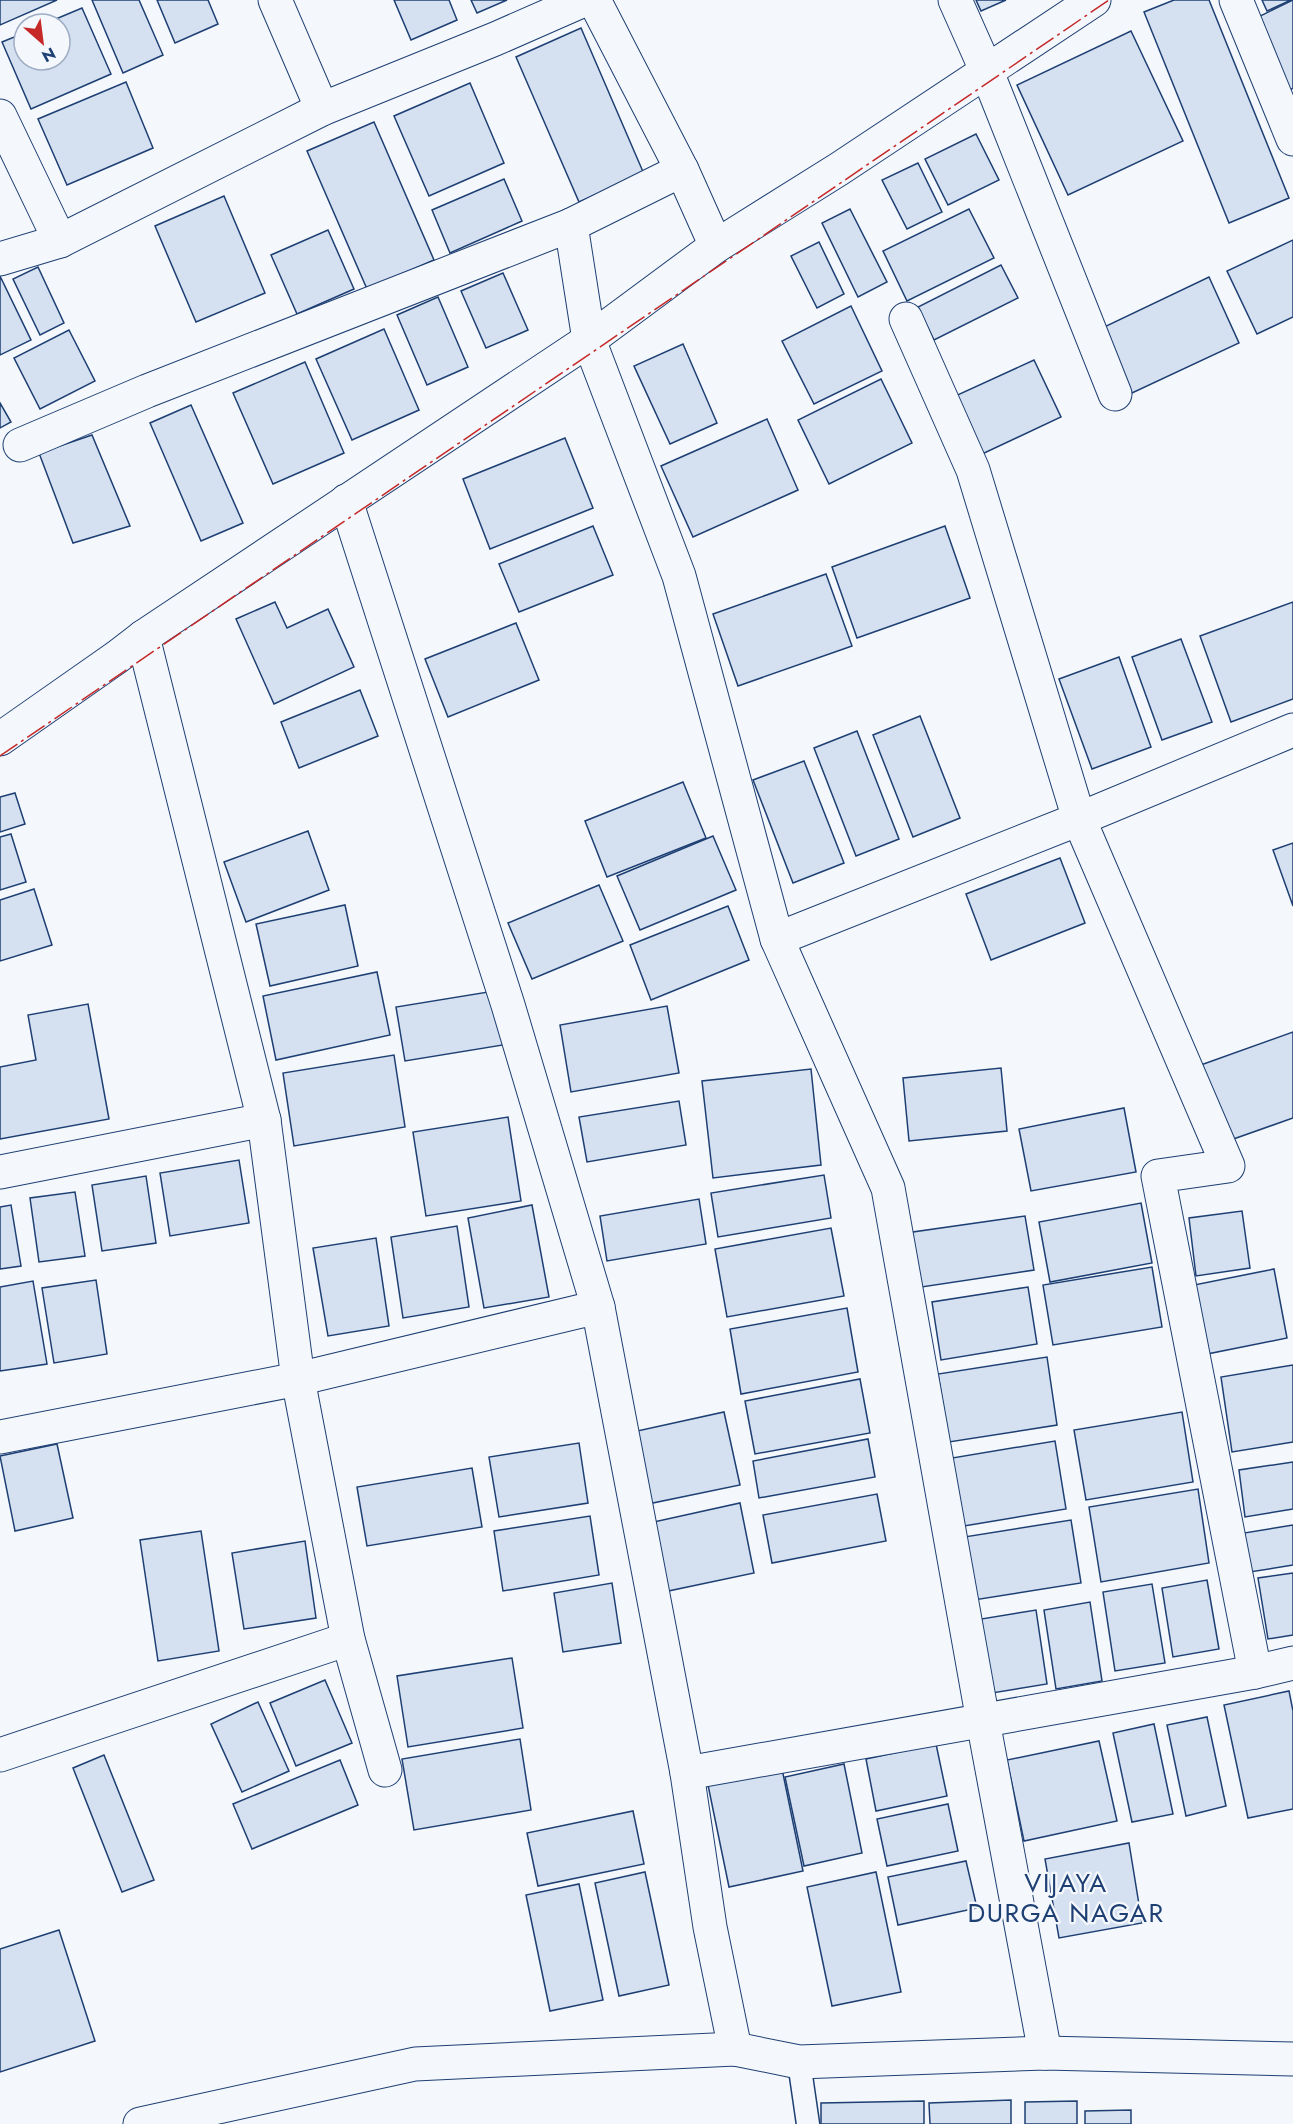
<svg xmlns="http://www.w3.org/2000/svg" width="1293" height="2124" font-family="Jost,sans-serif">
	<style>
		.building { fill: #d5e0f0; stroke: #1d3f73; stroke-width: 1.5 }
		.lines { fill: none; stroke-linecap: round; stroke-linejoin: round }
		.lane-casing { stroke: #1d3f73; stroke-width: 25 }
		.street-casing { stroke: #1d3f73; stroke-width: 35 }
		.secondary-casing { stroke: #1d3f73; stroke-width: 35 }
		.lane { stroke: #f4f7fb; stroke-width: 22 }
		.street { stroke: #f4f7fb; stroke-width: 33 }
		.secondary { stroke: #f4f7fb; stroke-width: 33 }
		.power { stroke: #c62828; stroke-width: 1.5; stroke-dasharray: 21 4.5 3 4.5; stroke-linecap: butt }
		.labels { text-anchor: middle; stroke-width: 4.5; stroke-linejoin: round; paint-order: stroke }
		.neighbourhood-label { font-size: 26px; letter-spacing: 1.5px; fill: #1d3f73; stroke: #f4f7fb }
	</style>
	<rect width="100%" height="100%" fill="#f4f7fb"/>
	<!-- building -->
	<g class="building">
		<path d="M 0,0 L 57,0 L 0,25 Z"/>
		<path d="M 92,0 L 139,0 L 163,55 L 123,73 Z"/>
		<path d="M 157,0 L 208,0 L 218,24 L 175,43 Z"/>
		<path d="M 394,0 L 449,0 L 457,20 L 411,40 Z"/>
		<path d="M 471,0 L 507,0 L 477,13 Z"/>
		<path d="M 976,0 L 1006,0 L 981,11 Z"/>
		<path d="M 1174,0 L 1209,0 L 1289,198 L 1229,223 L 1144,12 Z"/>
		<path d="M 1262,0 L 1291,0 L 1267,11 Z"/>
		<path d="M 1293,0 L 1293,88 L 1290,90 L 1256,18 Z"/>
		<path d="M 82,8 L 111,74 L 31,109 L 2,42 L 24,33 L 24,60 L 60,60 L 60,24 L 44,24 Z"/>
		<path d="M 581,28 L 644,174 L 579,202 L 516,57 Z"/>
		<path d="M 1131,31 L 1183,141 L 1068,195 L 1017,85 Z"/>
		<path d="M 126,82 L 153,148 L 67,185 L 38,119 Z"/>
		<path d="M 470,83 L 504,163 L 429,196 L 394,116 Z"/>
		<path d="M 374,122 L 434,260 L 367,289 L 307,151 Z"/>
		<path d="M 976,134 L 999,180 L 948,205 L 925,159 Z"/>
		<path d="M 918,163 L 942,212 L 907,229 L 882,180 Z"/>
		<path d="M 504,179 L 522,221 L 450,253 L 432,210 Z"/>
		<path d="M 224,196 L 265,293 L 196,322 L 155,226 Z"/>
		<path d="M 850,209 L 887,282 L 858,297 L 822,223 Z"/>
		<path d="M 969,209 L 994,258 L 907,301 L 883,251 Z"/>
		<path d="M 328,230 L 354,289 L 297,314 L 271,255 Z"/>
		<path d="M 1293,240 L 1293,317 L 1257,334 L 1227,271 Z"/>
		<path d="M 819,242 L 844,294 L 817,308 L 791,256 Z"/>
		<path d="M 1001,265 L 1018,298 L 934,340 L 918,307 Z"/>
		<path d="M 38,267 L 64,323 L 40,335 L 13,279 Z"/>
		<path d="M 503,273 L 528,330 L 486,348 L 461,291 Z"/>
		<path d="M 0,276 L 31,340 L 0,355 Z"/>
		<path d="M 1209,277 L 1239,343 L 1132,393 L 1102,328 Z"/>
		<path d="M 438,297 L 468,367 L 427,385 L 397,315 Z"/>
		<path d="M 851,306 L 882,371 L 814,404 L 782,341 Z"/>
		<path d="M 384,329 L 419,410 L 352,440 L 316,359 Z"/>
		<path d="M 69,330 L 95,381 L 40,409 L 14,358 Z"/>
		<path d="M 683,344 L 717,423 L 670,444 L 634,366 Z"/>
		<path d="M 1034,360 L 1061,417 L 980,455 L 953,397 Z"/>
		<path d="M 305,362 L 344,453 L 273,484 L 233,393 Z"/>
		<path d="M 881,379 L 912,443 L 829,484 L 798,420 Z"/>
		<path d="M 0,403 L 11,422 L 0,428 Z"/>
		<path d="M 191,405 L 243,523 L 201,541 L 150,423 Z"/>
		<path d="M 767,419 L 798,490 L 693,537 L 661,466 Z"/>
		<path d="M 92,435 L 130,526 L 73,543 L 39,453 Z"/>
		<path d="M 565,438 L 593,508 L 490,549 L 463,479 Z"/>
		<path d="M 593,526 L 613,575 L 519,612 L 499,564 Z"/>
		<path d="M 945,526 L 970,598 L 857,638 L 832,567 Z"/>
		<path d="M 826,574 L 852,646 L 738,686 L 713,614 Z"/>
		<path d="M 275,602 L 287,628 L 328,609 L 354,667 L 274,704 L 236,619 Z"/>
		<path d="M 1293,602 L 1293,699 L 1231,722 L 1200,636 Z"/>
		<path d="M 516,623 L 539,680 L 448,717 L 425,659 Z"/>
		<path d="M 1181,639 L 1212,722 L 1162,740 L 1132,657 Z"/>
		<path d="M 1119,657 L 1151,747 L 1092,769 L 1059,679 Z"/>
		<path d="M 360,690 L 378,736 L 299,768 L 281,722 Z"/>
		<path d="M 920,716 L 960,818 L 913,837 L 873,735 Z"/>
		<path d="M 857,731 L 899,839 L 856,856 L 814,748 Z"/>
		<path d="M 804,761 L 844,863 L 793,883 L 753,780 Z"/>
		<path d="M 683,782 L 706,838 L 607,877 L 585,821 Z"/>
		<path d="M 15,793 L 25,824 L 0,832 L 0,797 Z"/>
		<path d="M 308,831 L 329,890 L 246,922 L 224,862 Z"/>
		<path d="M 11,834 L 26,882 L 0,890 L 0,837 Z"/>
		<path d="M 713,836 L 736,890 L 640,930 L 617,876 Z"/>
		<path d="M 1293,843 L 1293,906 L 1273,850 Z"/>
		<path d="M 1060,858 L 1085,923 L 991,960 L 966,894 Z"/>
		<path d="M 599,885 L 623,941 L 532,979 L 508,923 Z"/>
		<path d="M 34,889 L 52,945 L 0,961 L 0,900 Z"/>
		<path d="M 345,905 L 358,966 L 270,986 L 256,924 Z"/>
		<path d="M 728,906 L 749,960 L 651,1000 L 630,945 Z"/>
		<path d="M 377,972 L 390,1035 L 276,1060 L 263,996 Z"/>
		<path d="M 494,991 L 503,1045 L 405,1061 L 396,1007 Z"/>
		<path d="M 88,1004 L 109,1119 L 0,1139 L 0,1067 L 36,1060 L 28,1015 Z"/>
		<path d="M 667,1006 L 679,1073 L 571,1092 L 560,1025 Z"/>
		<path d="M 1293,1032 L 1293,1118 L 1225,1142 L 1198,1066 Z"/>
		<path d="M 394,1055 L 405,1127 L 294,1146 L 283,1073 Z"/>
		<path d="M 1001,1068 L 1007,1131 L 909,1141 L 903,1078 Z"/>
		<path d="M 811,1069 L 821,1165 L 713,1178 L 702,1081 Z"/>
		<path d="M 679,1101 L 686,1145 L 587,1162 L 579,1117 Z"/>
		<path d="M 1124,1108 L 1136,1172 L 1031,1191 L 1019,1129 Z"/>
		<path d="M 508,1117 L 521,1201 L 426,1216 L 413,1132 Z"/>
		<path d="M 239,1160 L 249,1223 L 170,1236 L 160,1173 Z"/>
		<path d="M 824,1175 L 831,1218 L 718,1237 L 711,1193 Z"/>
		<path d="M 146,1176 L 156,1243 L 102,1251 L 92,1185 Z"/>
		<path d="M 75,1192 L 85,1256 L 39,1262 L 30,1198 Z"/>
		<path d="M 699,1199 L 706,1244 L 607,1261 L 600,1216 Z"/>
		<path d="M 1141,1203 L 1152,1263 L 1050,1282 L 1039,1222 Z"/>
		<path d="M 11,1205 L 21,1266 L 0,1269 L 0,1207 Z"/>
		<path d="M 532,1205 L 549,1297 L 484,1308 L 468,1218 Z"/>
		<path d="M 1242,1211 L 1250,1268 L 1196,1276 L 1189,1218 Z"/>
		<path d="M 1025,1216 L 1034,1270 L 915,1288 L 906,1233 Z"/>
		<path d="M 457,1226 L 469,1307 L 403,1318 L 391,1237 Z"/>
		<path d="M 831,1228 L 844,1296 L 727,1317 L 715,1249 Z"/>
		<path d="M 376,1238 L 389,1326 L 328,1336 L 313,1248 Z"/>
		<path d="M 1152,1267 L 1162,1327 L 1053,1345 L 1043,1285 Z"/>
		<path d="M 1274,1269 L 1287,1338 L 1202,1355 L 1189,1286 Z"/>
		<path d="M 96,1280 L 107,1354 L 54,1363 L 42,1288 Z"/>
		<path d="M 33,1281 L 47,1364 L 0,1371 L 0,1287 Z"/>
		<path d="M 1028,1287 L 1037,1344 L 941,1360 L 932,1302 Z"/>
		<path d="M 847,1308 L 858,1372 L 741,1394 L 730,1329 Z"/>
		<path d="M 1047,1357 L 1057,1425 L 949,1442 L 938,1374 Z"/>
		<path d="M 1293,1365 L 1293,1442 L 1232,1452 L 1221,1377 Z"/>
		<path d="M 860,1379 L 870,1433 L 755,1454 L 745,1401 Z"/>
		<path d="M 724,1412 L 740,1485 L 643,1505 L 628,1433 Z"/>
		<path d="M 1182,1412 L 1193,1482 L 1086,1500 L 1074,1430 Z"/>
		<path d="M 868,1439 L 875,1477 L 759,1498 L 753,1461 Z"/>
		<path d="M 1055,1441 L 1066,1509 L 958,1527 L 946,1459 Z"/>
		<path d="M 579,1443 L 588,1503 L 499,1517 L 489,1457 Z"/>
		<path d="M 57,1444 L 73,1518 L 15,1531 L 0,1456 Z"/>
		<path d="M 1293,1462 L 1293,1509 L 1245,1517 L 1239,1470 Z"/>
		<path d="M 472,1468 L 482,1527 L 367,1546 L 357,1487 Z"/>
		<path d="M 1198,1489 L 1209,1563 L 1101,1582 L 1089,1507 Z"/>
		<path d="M 877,1494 L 886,1541 L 772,1563 L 763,1515 Z"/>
		<path d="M 740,1503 L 754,1573 L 654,1594 L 640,1525 Z"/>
		<path d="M 590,1516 L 599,1575 L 503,1591 L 494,1531 Z"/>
		<path d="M 1071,1520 L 1081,1583 L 974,1600 L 964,1537 Z"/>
		<path d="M 1293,1525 L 1293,1565 L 1250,1572 L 1244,1533 Z"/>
		<path d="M 201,1531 L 219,1651 L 158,1661 L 140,1540 Z"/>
		<path d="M 305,1541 L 316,1618 L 244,1629 L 232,1553 Z"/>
		<path d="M 1293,1573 L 1293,1635 L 1268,1639 L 1258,1578 Z"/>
		<path d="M 1207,1580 L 1219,1649 L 1173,1657 L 1162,1588 Z"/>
		<path d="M 612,1583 L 621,1643 L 563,1652 L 554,1593 Z"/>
		<path d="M 1152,1584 L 1165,1663 L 1115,1671 L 1103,1592 Z"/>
		<path d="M 1090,1602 L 1102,1681 L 1056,1689 L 1044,1610 Z"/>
		<path d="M 1036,1610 L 1047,1684 L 986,1694 L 975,1620 Z"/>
		<path d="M 512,1658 L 523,1728 L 408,1747 L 397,1676 Z"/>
		<path d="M 325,1680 L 352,1743 L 296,1766 L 270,1703 Z"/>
		<path d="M 1289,1691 L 1293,1711 L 1293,1809 L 1248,1818 L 1224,1705 Z"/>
		<path d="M 258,1702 L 289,1771 L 242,1792 L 211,1724 Z"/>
		<path d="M 1207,1717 L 1226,1806 L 1186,1816 L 1167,1725 Z"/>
		<path d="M 1154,1724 L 1173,1814 L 1132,1822 L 1113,1733 Z"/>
		<path d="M 520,1739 L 531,1810 L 414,1830 L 402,1759 Z"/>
		<path d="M 1099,1741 L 1117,1821 L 1024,1841 L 1007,1760 Z"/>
		<path d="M 936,1744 L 947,1796 L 876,1811 L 866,1759 Z"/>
		<path d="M 104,1755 L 154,1880 L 122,1892 L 73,1768 Z"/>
		<path d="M 340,1760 L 358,1805 L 252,1849 L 233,1804 Z"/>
		<path d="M 844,1764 L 862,1853 L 804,1866 L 785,1777 Z"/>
		<path d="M 782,1769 L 803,1871 L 729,1887 L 708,1785 Z"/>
		<path d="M 948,1804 L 958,1851 L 887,1866 L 877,1819 Z"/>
		<path d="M 633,1811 L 644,1864 L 538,1886 L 527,1833 Z"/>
		<path d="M 1129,1843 L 1142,1923 L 1059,1938 L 1045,1859 Z"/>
		<path d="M 966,1861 L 977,1908 L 898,1925 L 888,1877 Z"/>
		<path d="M 645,1872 L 669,1985 L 619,1996 L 595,1883 Z"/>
		<path d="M 876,1872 L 901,1992 L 832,2006 L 807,1887 Z"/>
		<path d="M 579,1884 L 603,2000 L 550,2011 L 526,1895 Z"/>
		<path d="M 59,1930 L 95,2041 L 0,2072 L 0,1949 Z"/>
		<path d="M 1011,2100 L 1011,2124 L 930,2124 L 929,2103 Z"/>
		<path d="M 924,2101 L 924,2124 L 821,2124 L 821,2103 Z"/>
		<path d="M 1077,2101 L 1077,2124 L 1025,2124 L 1025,2102 Z"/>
		<path d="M 1131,2110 L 1131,2124 L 1085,2124 L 1085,2111 Z"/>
	</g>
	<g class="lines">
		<!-- lane casing -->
		<g class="lane-casing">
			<path id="lane" d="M 799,2062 L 808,2124"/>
		</g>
		<!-- street casing -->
		<g class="street-casing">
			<g id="street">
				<path d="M 275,0 L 322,109"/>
				<path d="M 594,0 L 682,170 L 716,246"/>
				<path d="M 955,0 L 987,72 L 1115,394"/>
				<path d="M 1236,0 L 1293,139"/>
				<path d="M 0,116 L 60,241"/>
				<path d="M 571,225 L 589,340 L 679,576 L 777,939 L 888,1188 L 983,1721 L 1045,2053"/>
				<path d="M 0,259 L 60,241 L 322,109 L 495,39 L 584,0"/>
				<path d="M 906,319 L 973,470 L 1079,819 L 1228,1166 L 1158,1176 L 1255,1672"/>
				<path d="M 20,445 L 147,391 L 571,225 L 682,170"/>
				<path d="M 346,501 L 508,1005 L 598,1307"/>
				<path d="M 143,637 L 264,1120 L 298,1379 L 348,1639 L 385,1770"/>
				<path d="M 0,739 L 117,657 L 143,637 L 589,340 L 716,246 L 839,169 L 1094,0"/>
				<path d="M 777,939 L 1079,819 L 1293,730"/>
				<path d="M 0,1172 L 264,1120"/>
				<path d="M 0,1437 L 298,1379 L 598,1307 L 687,1773 L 710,1927 L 735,2049"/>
				<path d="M 0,1755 L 348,1639"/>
				<path d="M 687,1773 L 1255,1672 L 1293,1663"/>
			</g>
		</g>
		<!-- secondary casing -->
		<g class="secondary-casing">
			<path id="secondary" d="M 140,2124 L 415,2064 L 735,2049 L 799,2062 L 1045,2053 L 1293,2059"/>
		</g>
		<!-- lane -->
		<use href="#lane" class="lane"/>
		<!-- street -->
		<use href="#street" class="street"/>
		<!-- secondary -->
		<use href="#secondary" class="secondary"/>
		<!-- power -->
		<path class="power" d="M 0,756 L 1109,0"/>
	</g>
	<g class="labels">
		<!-- neighbourhood labels -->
		<g class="neighbourhood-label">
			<text x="1066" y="1892">VIJAYA<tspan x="1066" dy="30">DURGA NAGAR</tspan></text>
		</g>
	</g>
	<!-- north arrow -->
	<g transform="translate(42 42) rotate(152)"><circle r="28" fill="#f4f7fb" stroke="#9eadc5" stroke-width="1.5"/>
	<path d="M0-4.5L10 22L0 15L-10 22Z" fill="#c62828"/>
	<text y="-9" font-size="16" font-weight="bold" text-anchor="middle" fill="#1d3f73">N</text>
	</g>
</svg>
